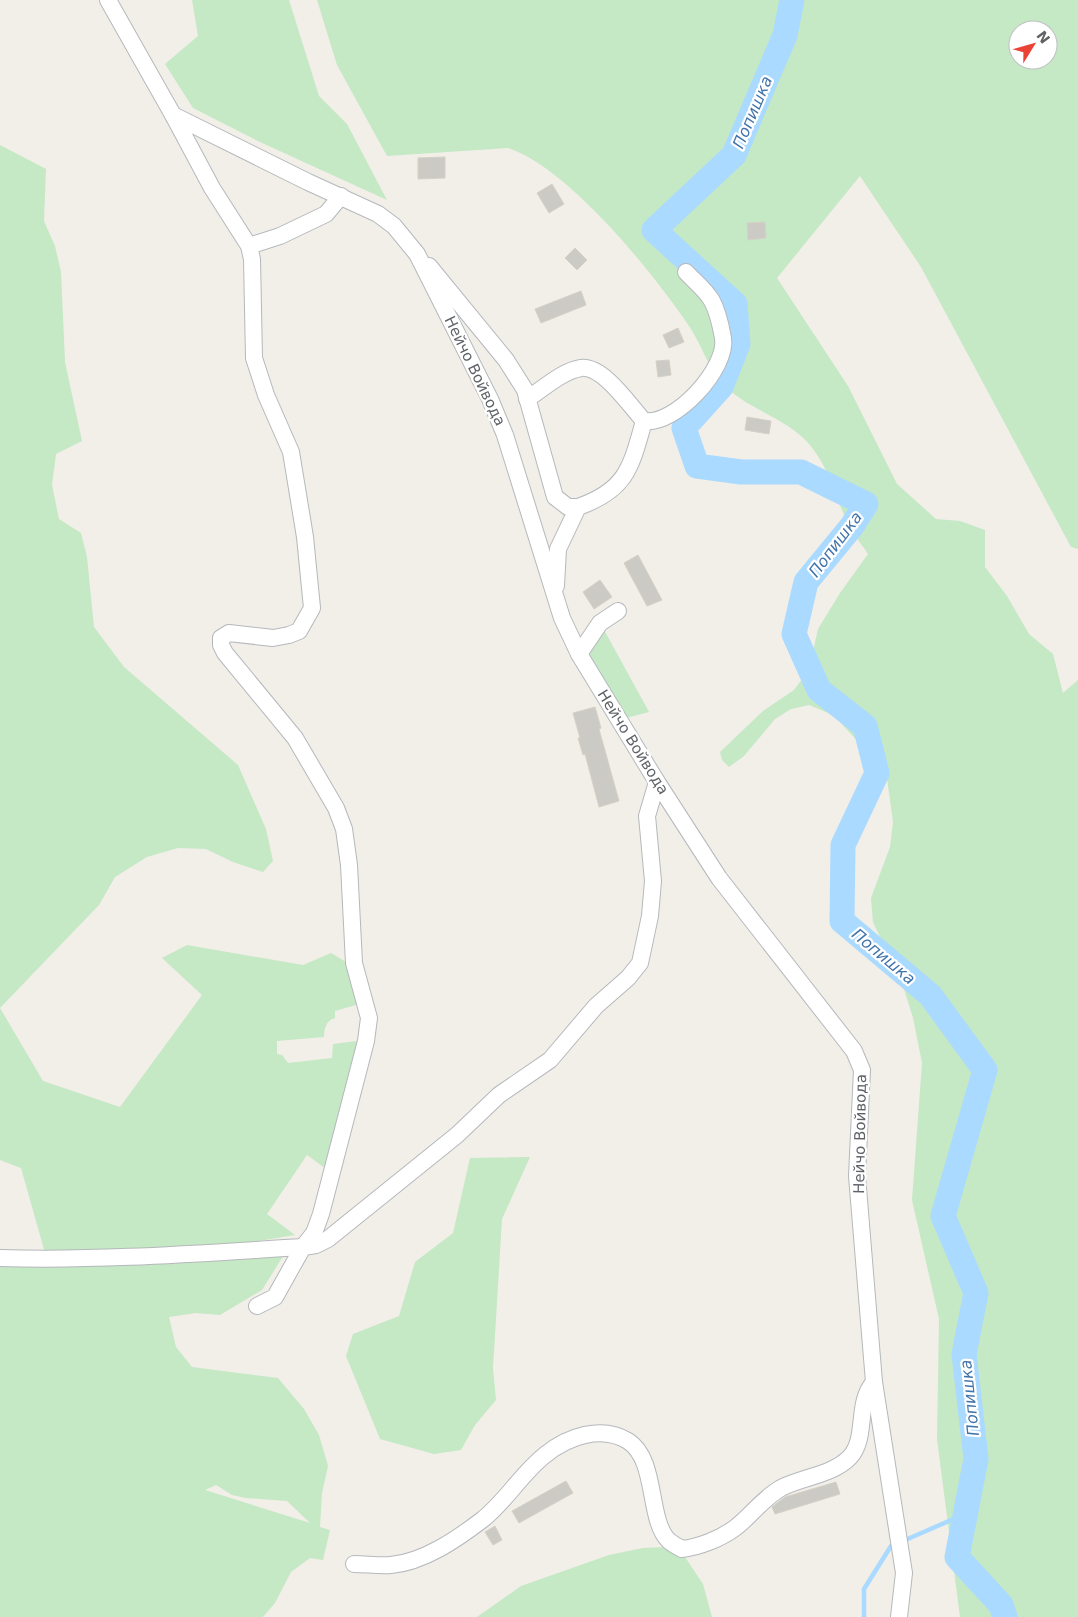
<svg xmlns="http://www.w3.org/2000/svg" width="1078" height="1617" font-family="'DejaVu Sans',sans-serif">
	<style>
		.green { fill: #c5e8c5; fill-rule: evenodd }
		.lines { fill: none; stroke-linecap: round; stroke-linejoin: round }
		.stream { stroke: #aadaff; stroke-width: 4.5 }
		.river { stroke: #aadaff; stroke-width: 25 }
		.building { fill: #cccac5; stroke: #d6d1c6 }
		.street-casing { stroke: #b5b8bc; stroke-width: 18 }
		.street { stroke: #fff; stroke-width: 16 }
		.labels { text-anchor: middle; stroke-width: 4.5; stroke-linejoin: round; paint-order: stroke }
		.street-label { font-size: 15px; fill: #5f6368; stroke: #fff }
		.water-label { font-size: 16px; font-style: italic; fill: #4174aa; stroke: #fff }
	</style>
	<rect width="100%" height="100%" fill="#f1efe8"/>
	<!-- green -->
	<g class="green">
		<path d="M 192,0 L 289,0 L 319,96 L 347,124 L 387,200 L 260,142 L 193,108 L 165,64 L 198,36 Z"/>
		<path d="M 317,0 L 1078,0 L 1078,549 L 1071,547 L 921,267 L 860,176 L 777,278 L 848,386 L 897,484 L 936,519 L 960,521 L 985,530 L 985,567 L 1007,596 L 1029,634 L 1053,654 L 1063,693 L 1078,680 L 1078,1617 L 960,1617 L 937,1439 L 939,1319 L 912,1200 L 922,1063 L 913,1018 L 904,989 L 873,922 L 871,898 L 890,847 L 893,822 L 886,771 L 833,715 L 809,705 L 791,709 L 775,719 L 744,756 L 729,767 L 722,760 L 720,752 L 763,711 L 794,690 L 809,670 L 818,629 L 840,593 L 868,554 C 863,546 856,538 851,529 C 835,500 832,472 810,445 C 787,418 751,411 726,387 C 708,369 703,347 689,326 C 654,274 568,167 508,148 L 387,156 L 337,65 ZM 1018,30 L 1048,30 L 1048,60 L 1018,60 Z"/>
		<path d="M 0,145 L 46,169 L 44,221 L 55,246 L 61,272 L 65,362 L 82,441 L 56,454 L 52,485 L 59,519 L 81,533 L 87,557 L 94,627 L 124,667 L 238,765 L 266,829 L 273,861 L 263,872 L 233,862 L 206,849 L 178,848 L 147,857 L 115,877 L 99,905 L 0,1008 L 43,1081 L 120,1107 L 202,995 L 162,958 L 187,945 L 303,965 L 331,953 L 351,965 L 363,1003 L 335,1011 L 335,1018 C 326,1020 324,1029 324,1037 L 277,1041 L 277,1054 L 282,1055 L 288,1063 L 332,1058 L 333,1044 L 365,1040 L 329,1171 L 307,1155 L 267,1214 L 295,1235 L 240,1244 L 45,1253 L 21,1168 L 0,1160 Z"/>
		<path d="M 603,628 L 649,712 L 626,718 L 586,653 Z"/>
		<path d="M 530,1157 L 502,1219 L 493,1368 L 496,1400 L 475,1425 L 461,1450 L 434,1454 L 380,1439 L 346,1356 L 353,1334 L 399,1316 L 415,1262 L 453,1233 L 470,1158 Z"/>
		<path d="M 285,1253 L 262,1290 L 220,1315 L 196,1313 L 169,1317 L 176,1347 L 192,1367 L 278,1378 L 304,1409 L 319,1435 L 328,1466 L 322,1493 L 320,1527 L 330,1530 L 323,1560 L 310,1558 L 291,1572 L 275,1603 L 263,1617 L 0,1617 L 0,1266 ZM 216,1485 L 232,1495 L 246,1498 L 287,1501 L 310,1523 L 205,1490 Z"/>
		<path d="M 665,1547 L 685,1557 L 703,1584 L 712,1617 L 477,1617 L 521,1586 L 609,1555 L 643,1548 Z"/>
	</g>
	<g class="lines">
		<!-- stream -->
		<g class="stream">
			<path d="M 903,1541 L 965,1514"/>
			<path d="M 864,1617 L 864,1589 L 891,1546 L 896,1544"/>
		</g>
		<!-- river -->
		<path class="river" d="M 792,0 L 785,35 L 734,155 L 654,230 L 735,304 L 738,344 L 721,387 L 684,428 L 697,466 L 741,472 L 801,472 L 866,504 L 852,526 L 806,582 L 794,634 L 819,690 L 865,726 L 877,773 L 843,845 L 842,921 L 930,995 L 985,1070 L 943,1216 L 976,1293 L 964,1354 L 976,1459 L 957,1557 L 1001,1605 L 1005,1617"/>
	</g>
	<!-- building -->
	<g class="building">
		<path d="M 445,157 L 445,178 L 418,179 L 418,158 Z"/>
		<path d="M 552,184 L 564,204 L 549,213 L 537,193 Z"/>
		<path d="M 765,222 L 766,238 L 748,240 L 747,223 Z"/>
		<path d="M 575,248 L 587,260 L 577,270 L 565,258 Z"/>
		<path d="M 581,291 L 586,305 L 541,323 L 535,309 Z"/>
		<path d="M 678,328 L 684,342 L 669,348 L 663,335 Z"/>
		<path d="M 669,360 L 671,375 L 658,377 L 656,361 Z"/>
		<path d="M 747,417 L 771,421 L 769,434 L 745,430 Z"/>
		<path d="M 638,555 L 662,600 L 647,606 L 624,563 Z"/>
		<path d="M 600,580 L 612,597 L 594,609 L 583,592 Z"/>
		<path d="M 595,707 L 601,728 L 599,729 L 619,801 L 599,807 L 585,754 L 583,755 L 578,738 L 580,738 L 573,713 Z"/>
		<path d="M 566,1481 L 573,1493 L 519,1523 L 512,1511 Z"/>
		<path d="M 836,1482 L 840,1494 L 775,1514 L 772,1507 L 785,1497 Z"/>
		<path d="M 495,1526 L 502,1540 L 493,1545 L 485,1532 Z"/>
	</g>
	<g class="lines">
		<!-- street casing -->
		<g class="street-casing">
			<g id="street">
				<path d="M 108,0 L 173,115 L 308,182 L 378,214 L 394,226 L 417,254 L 490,399 L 505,435 L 562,618 L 579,654 L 657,782 L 719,878 L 854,1051 L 862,1070 L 857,1176 L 874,1382 L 904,1573 L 899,1617"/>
				<path d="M 173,115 L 212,188 L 249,246 L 252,259 L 254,358 L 266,395 L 291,452 L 305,537 L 312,608 L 299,631 L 289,635 L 273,638 L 229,633 L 221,638 L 221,645 L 225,653 L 295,738 L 336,808 L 344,829 L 349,865 L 354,963 L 369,1018 L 366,1041 L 321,1214 L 314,1233 L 303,1247 L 275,1297 L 257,1306"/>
				<path d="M 249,246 L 280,236 L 326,214 L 341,196"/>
				<path d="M 429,266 L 506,360 L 525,390 L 555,497 L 568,507 L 578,507"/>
				<path d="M 527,399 C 543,389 562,371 581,368 C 603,365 630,406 644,421 C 675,426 728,368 723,338 C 721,327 717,310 712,301 C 706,290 694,281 686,272"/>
				<path d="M 556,586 L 558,549 L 578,507 C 627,490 631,467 644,421"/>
				<path d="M 579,654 L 600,623 L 618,611"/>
				<path d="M 0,1258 C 101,1261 203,1253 303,1247 L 316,1245 L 328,1239 L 457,1135 L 499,1095 L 550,1060 L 596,1006 L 628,978 L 640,963 L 650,916 L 653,881 L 647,816 L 657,782"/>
				<path d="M 354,1564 C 366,1564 379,1566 391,1565 C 424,1562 457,1539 482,1520 C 506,1501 522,1473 545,1455 C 568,1436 602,1425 628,1441 C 658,1460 647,1520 669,1541 C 673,1544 678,1547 682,1549 C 699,1547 720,1539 735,1528 C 751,1516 762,1499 781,1488 C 802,1477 833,1475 850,1457 C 868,1437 855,1404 874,1382"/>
			</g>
		</g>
		<!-- street -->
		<use href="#street" class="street"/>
	</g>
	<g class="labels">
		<!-- street labels -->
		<g class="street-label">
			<text transform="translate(475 371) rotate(64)" y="5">Нейчо Войвода</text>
			<text transform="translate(633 742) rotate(58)" y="5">Нейчо Войвода</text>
			<text transform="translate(860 1134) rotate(-89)" y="5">Нейчо Войвода</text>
		</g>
		<!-- water labels -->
		<g class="water-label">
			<text transform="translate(752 112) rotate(-67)" y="6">Попишка</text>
			<text transform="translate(835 544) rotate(-53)" y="6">Попишка</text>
			<text transform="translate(884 956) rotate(40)" y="6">Попишка</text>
			<text transform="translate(969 1398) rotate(-96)" y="6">Попишка</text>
		</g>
	</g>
	<!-- north arrow -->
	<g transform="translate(1033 45) rotate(53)"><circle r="24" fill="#ffffff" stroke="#bfc1c3"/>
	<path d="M0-4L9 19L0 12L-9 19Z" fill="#ea4335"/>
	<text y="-8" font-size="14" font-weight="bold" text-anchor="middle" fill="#5f6368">N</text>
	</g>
</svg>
